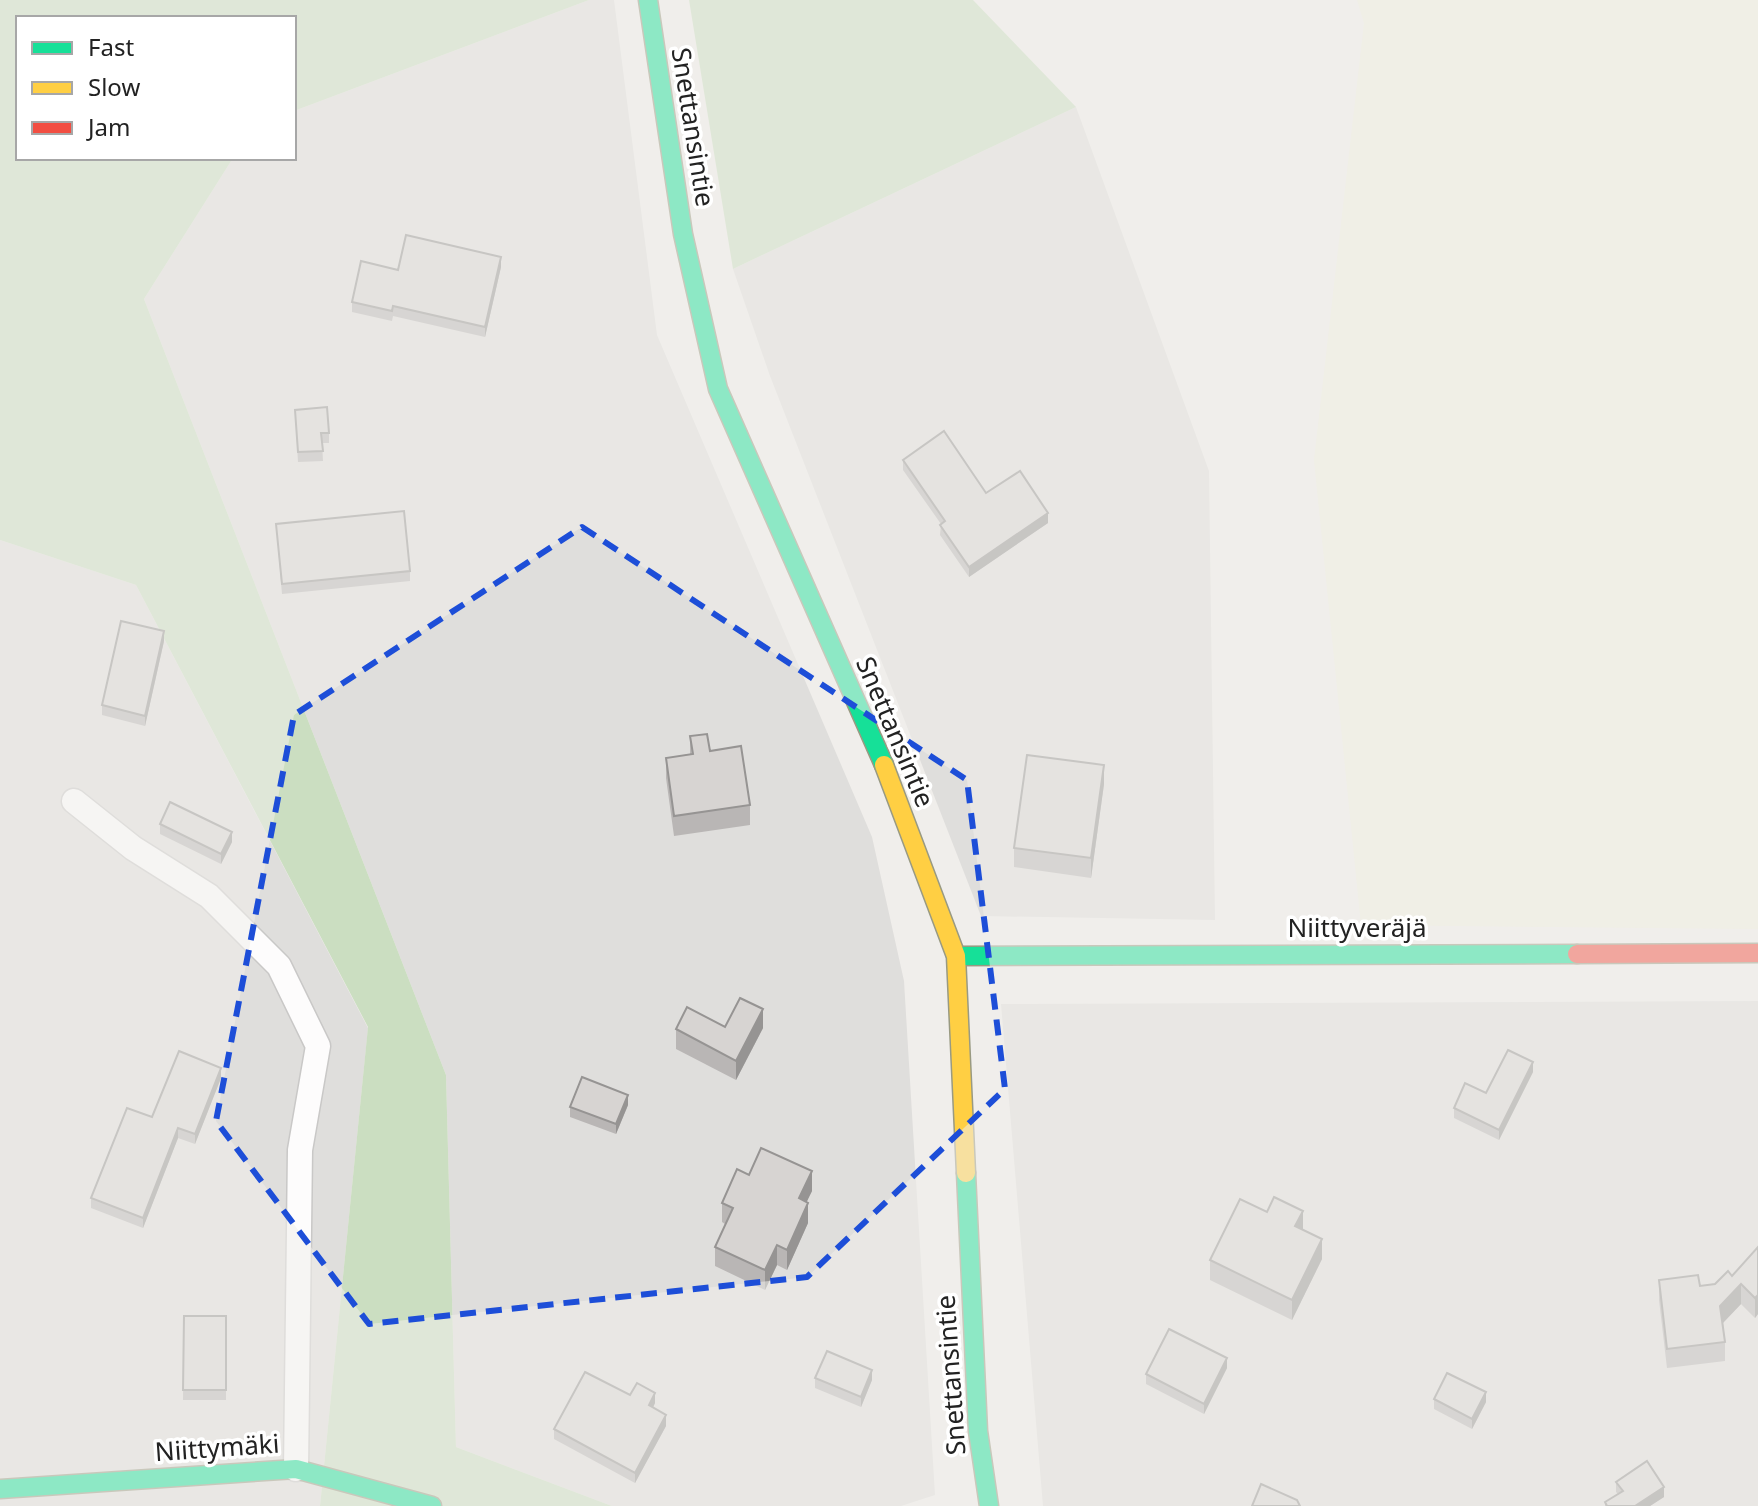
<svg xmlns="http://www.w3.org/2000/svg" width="1758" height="1506" font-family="'Noto Sans',sans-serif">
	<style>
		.residential { fill: #dfdedc }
		.farmland { fill: #efefdf }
		.forest { fill: #cbdec1 }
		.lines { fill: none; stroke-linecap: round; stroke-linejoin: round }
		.lane-casing { stroke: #c9c8c7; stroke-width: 27 }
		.fast-casing { stroke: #999a82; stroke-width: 21 }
		.slow-casing { stroke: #999a82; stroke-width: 21 }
		.jam-casing { stroke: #999a82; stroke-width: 21 }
		.lane { stroke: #fdfcfc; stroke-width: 24 }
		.fast { stroke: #16e098; stroke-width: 18 }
		.slow { stroke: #ffcf43; stroke-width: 18 }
		.jam { stroke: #f24e42; stroke-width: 18 }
		.wall { fill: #b9b6b5 }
		.shaded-wall { fill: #969493 }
		.building { fill: #d7d4d2; stroke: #969493; stroke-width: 2 }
		.marked { fill: none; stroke: #1d4ed8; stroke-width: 6; stroke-dasharray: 16 10; stroke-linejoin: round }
		.labels { text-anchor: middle; stroke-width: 7; stroke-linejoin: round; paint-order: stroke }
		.street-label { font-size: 26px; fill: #222; stroke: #fff }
	</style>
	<rect width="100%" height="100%" fill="#f0eeeb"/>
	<!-- residential -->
	<g class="residential">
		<path d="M 589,0 L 614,0 L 657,335 L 872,837 L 904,981 L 935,1495 L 901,1506 L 612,1506 L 456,1447 L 446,1075 L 144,299 L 233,158 L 294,158 L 294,111 Z"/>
		<path d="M 1076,107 L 1209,471 L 1215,920 L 981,916 L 770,376 L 733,269 Z"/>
		<path d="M 0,540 L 136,585 L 368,1028 L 320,1506 L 0,1506 Z"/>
		<path d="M 1758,1001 L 1758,1506 L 1043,1506 L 1001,1004 Z"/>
	</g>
	<!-- farmland -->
	<path class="farmland" d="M 1357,0 L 1758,0 L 1758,929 L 1361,925 L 1314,460 L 1364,23 Z"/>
	<!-- forest -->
	<g class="forest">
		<path d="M 0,0 L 589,0 L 294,111 L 294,18 L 18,18 L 18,158 L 233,158 L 144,299 L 446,1075 L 456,1447 L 612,1506 L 320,1506 L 368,1027 L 136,585 L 0,540 Z"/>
		<path d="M 689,0 L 973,0 L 1076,107 L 733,269 Z"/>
	</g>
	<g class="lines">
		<!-- lane casing -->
		<g class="lane-casing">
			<path id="lane" d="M 74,801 L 133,848 L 209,896 L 279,966 L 318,1046 L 300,1150 L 296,1469"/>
		</g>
		<!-- fast casing -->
		<g class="fast-casing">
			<g id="fast">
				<path d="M 648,0 L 683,234 L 718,389 L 884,765"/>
				<path d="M 956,956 L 1577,954"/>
				<path d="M 966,1173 L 978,1431 L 989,1506"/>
				<path d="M 0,1489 L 296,1469 L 432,1506"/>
			</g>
		</g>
		<!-- slow casing -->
		<g class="slow-casing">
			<path id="slow" d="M 884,765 L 956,956 L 966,1173"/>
		</g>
		<!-- jam casing -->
		<g class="jam-casing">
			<path id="jam" d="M 1577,954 L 1758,953"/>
		</g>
		<!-- lane -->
		<use href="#lane" class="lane"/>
		<!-- fast -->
		<use href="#fast" class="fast"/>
		<!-- slow -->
		<use href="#slow" class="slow"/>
		<!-- jam -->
		<use href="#jam" class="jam"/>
	</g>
	<!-- wall -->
	<g class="wall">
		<path d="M 501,267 L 485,337 L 393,316 L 392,321 L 352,312 L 352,302 L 398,270 Z"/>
		<path d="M 295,410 L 329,433 L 329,443 L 322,443 L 323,461 L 298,462 Z"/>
		<path d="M 903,460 L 986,493 L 1048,523 L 969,577 L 940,535 L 941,524 L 903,470 Z"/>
		<path d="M 276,524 L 410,571 L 410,581 L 282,594 Z"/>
		<path d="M 164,641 L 145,726 L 102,715 L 102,705 Z"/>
		<path d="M 690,736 L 710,751 L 750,805 L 750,825 L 674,836 L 666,778 L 666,758 L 690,754 Z"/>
		<path d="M 1104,784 L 1091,878 L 1014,867 L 1014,848 Z"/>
		<path d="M 160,824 L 232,842 L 221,864 L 160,834 Z"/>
		<path d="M 725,1027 L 763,1028 L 736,1080 L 676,1049 L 676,1029 Z"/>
		<path d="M 1533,1072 L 1499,1140 L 1454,1118 L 1454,1108 Z"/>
		<path d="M 221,1078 L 195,1144 L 178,1138 L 143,1228 L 91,1208 L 91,1198 L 152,1117 Z"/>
		<path d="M 628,1105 L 616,1134 L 570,1117 L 570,1107 Z"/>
		<path d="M 749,1175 L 812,1191 L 806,1202 L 808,1223 L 787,1270 L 777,1265 L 765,1290 L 715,1266 L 715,1247 L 725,1224 L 722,1222 L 722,1203 Z"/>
		<path d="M 1267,1212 L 1303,1230 L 1322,1259 L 1292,1320 L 1210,1280 L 1210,1260 Z"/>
		<path d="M 1758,1247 L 1758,1314 L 1755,1318 L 1741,1304 L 1723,1323 L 1725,1342 L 1725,1361 L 1667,1368 L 1659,1300 L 1659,1280 L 1700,1286 L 1715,1284 L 1732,1276 Z"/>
		<path d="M 184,1316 L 226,1316 L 226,1400 L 183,1400 Z"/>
		<path d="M 1227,1368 L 1204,1414 L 1146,1384 L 1146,1374 Z"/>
		<path d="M 815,1378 L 872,1380 L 861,1407 L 815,1388 Z"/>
		<path d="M 630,1395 L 655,1403 L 653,1408 L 666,1426 L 635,1483 L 554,1439 L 554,1429 Z"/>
		<path d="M 1434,1399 L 1486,1402 L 1472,1429 L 1434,1409 Z"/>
		<path d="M 1616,1482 L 1664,1497 L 1650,1506 L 1605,1506 L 1605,1502 L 1618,1494 L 1616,1492 Z"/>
	</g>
	<!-- shaded-wall -->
	<g class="shaded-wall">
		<path d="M 501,257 L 501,267 L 485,337 L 485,327 Z"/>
		<path d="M 1048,513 L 1048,523 L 969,577 L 969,567 Z"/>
		<path d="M 164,631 L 164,641 L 145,726 L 145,716 Z"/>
		<path d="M 1104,765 L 1104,784 L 1091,878 L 1091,858 Z"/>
		<path d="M 232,832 L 232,842 L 221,864 L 221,854 Z"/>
		<path d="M 763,1009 L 763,1028 L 736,1080 L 736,1061 Z"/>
		<path d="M 1533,1062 L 1533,1072 L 1499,1140 L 1499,1130 Z"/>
		<path d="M 221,1068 L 221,1078 L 195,1144 L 195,1134 Z"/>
		<path d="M 628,1095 L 628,1105 L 616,1134 L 616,1124 Z"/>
		<path d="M 178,1128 L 178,1138 L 143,1228 L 143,1218 Z"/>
		<path d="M 812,1171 L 812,1191 L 799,1218 L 799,1198 Z"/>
		<path d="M 808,1203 L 808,1223 L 787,1270 L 787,1250 Z"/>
		<path d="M 1303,1211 L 1303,1231 L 1295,1226 Z"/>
		<path d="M 1322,1239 L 1322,1259 L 1292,1320 L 1292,1300 Z"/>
		<path d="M 777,1245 L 777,1265 L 765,1290 L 765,1270 Z"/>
		<path d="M 1741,1284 L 1741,1304 L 1720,1326 L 1720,1306 Z"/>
		<path d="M 1758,1295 L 1758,1314 L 1755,1318 L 1755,1298 Z"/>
		<path d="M 1227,1358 L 1227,1368 L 1204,1414 L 1204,1404 Z"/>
		<path d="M 872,1370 L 872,1380 L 861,1407 L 861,1397 Z"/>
		<path d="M 1486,1392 L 1486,1402 L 1472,1429 L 1472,1419 Z"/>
		<path d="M 655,1393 L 655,1403 L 649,1415 L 649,1405 Z"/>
		<path d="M 666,1415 L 666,1426 L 635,1483 L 635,1473 Z"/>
		<path d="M 1664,1487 L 1664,1497 L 1650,1506 L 1635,1506 Z"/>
	</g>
	<!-- building -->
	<g class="building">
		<path d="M 406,235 L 501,257 L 485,327 L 393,306 L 392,311 L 352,302 L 361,261 L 398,270 Z"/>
		<path d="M 327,407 L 329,433 L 321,433 L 323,451 L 298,452 L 295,410 Z"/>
		<path d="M 944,431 L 986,493 L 1020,471 L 1048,513 L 969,567 L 940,525 L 945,521 L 903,460 Z"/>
		<path d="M 404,511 L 410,571 L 282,584 L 276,524 Z"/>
		<path d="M 121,621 L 164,631 L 145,716 L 102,705 Z"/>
		<path d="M 707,734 L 710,751 L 741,746 L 750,805 L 674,816 L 666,758 L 693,754 L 690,736 Z"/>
		<path d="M 1027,755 L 1104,765 L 1091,858 L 1014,848 Z"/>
		<path d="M 170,802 L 232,832 L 221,854 L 160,824 Z"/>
		<path d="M 740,998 L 763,1009 L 736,1061 L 676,1029 L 687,1007 L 725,1027 Z"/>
		<path d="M 1508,1050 L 1533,1062 L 1499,1130 L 1454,1108 L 1465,1083 L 1486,1093 Z"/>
		<path d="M 179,1051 L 221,1068 L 195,1134 L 178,1128 L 143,1218 L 91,1198 L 127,1108 L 152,1117 Z"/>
		<path d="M 582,1077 L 628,1095 L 616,1124 L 570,1107 Z"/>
		<path d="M 761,1148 L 812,1171 L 799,1198 L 808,1203 L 787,1250 L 777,1245 L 765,1270 L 715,1247 L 733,1208 L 722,1203 L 737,1169 L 749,1175 Z"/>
		<path d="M 1274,1197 L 1303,1211 L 1295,1226 L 1322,1239 L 1292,1300 L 1210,1260 L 1240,1199 L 1267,1212 Z"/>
		<path d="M 1758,1247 L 1758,1295 L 1755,1298 L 1741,1284 L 1720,1306 L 1725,1342 L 1667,1349 L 1659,1280 L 1698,1275 L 1700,1286 L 1715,1284 L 1728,1271 L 1732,1276 Z"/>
		<path d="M 184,1316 L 226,1316 L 226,1390 L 183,1390 Z"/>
		<path d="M 1169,1329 L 1227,1358 L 1204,1404 L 1146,1374 Z"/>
		<path d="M 827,1351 L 872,1370 L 861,1397 L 815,1378 Z"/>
		<path d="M 585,1372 L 630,1395 L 637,1383 L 655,1393 L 649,1405 L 666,1415 L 635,1473 L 554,1429 Z"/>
		<path d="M 1447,1373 L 1486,1392 L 1472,1419 L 1434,1399 Z"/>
		<path d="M 1647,1461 L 1664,1487 L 1635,1506 L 1607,1506 L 1605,1502 L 1623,1491 L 1616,1482 Z"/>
		<path d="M 1261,1484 L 1297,1500 L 1300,1506 L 1252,1506 Z"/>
	</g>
	<!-- marked area -->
	<path d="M0 0H1758V1506H0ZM 582,527 L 967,780 L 1005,1089 L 807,1277 L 369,1324 L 216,1121 L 294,715 Z" fill="#f0eeeb" fill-opacity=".55" fill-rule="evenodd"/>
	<path class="marked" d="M 582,527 L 967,780 L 1005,1089 L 807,1277 L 369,1324 L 216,1121 L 294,715 Z"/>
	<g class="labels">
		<!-- street labels -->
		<g class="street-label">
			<text transform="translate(693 127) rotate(81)" y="9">Snettansintie</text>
			<text transform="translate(895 732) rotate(67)" y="9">Snettansintie</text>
			<text x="1357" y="937">Niittyveräjä</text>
			<text transform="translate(951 1375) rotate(-94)" y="9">Snettansintie</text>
			<text transform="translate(217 1448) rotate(-4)" y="9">Niittymäki</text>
		</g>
	</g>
	<!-- legend -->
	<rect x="16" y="16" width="280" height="144" fill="#ffffff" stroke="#a7a7a7" stroke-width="2"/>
	<rect x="32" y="42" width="40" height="12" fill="#16e098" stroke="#a7a7a7" stroke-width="2"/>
	<text x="88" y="56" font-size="24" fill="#222222">Fast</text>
	<rect x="32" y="82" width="40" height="12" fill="#ffcf43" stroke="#a7a7a7" stroke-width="2"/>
	<text x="88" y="96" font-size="24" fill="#222222">Slow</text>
	<rect x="32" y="122" width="40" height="12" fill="#f24e42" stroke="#a7a7a7" stroke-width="2"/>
	<text x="88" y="136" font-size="24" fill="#222222">Jam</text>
</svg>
